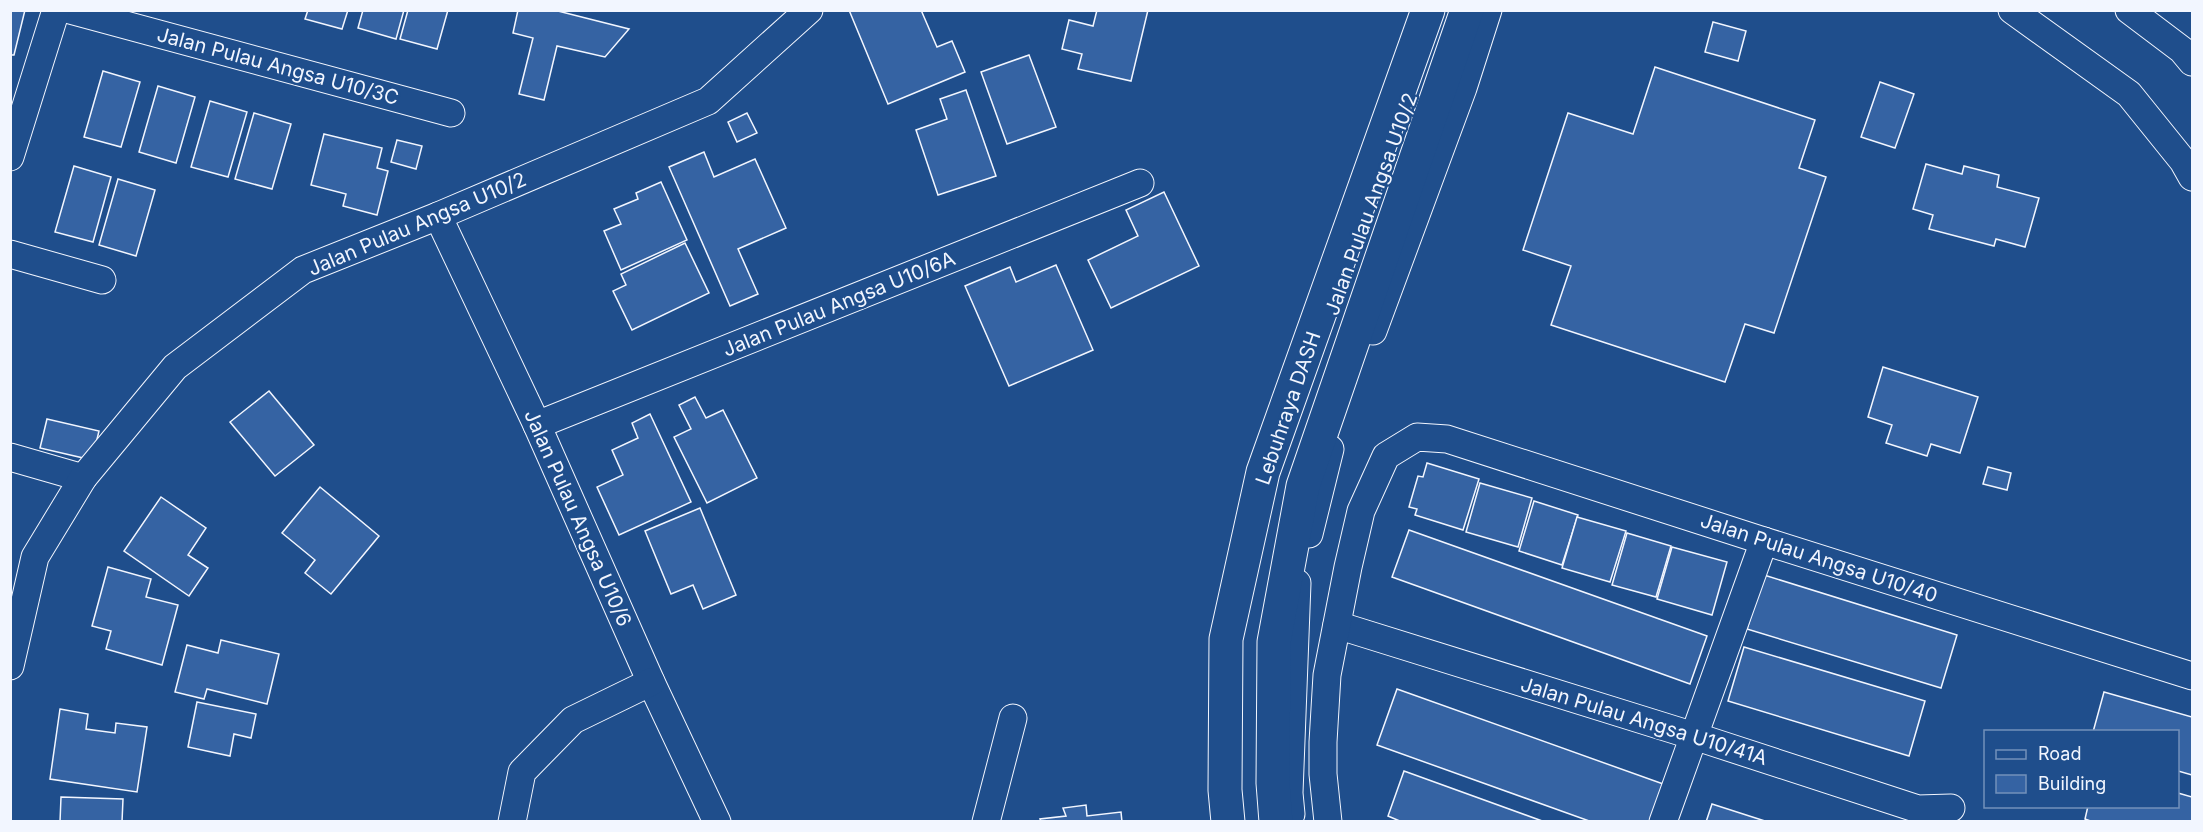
<svg xmlns="http://www.w3.org/2000/svg" width="2203" height="832" font-family="Inter,sans-serif">
	<style>
		.building { fill: #3563a3; stroke: #f2f6ff; stroke-width: 1.5 }
		.lines { fill: none; stroke-linecap: round; stroke-linejoin: round }
		.minor-casing { stroke: #f2f6ff; stroke-width: 29 }
		.highway-casing { stroke: #f2f6ff; stroke-width: 35 }
		.minor { stroke: #1f4e8c; stroke-width: 27 }
		.highway { stroke: #1f4e8c; stroke-width: 33 }
		.labels { text-anchor: middle; stroke-width: 4.5; stroke-linejoin: round; paint-order: stroke }
		.street-label { font-size: 20px; fill: #f2f6ff; stroke: #1f4e8c }
	</style>
	<rect width="100%" height="100%" fill="#1f4e8c"/>
	<!-- building -->
	<g class="building">
		<path d="M 10,10 L 25,10 L 14,55 L 10,55 Z"/>
		<path d="M 308,10 L 348,10 L 342,29 L 305,19 Z"/>
		<path d="M 363,10 L 404,10 L 396,39 L 358,28 Z"/>
		<path d="M 408,10 L 448,10 L 437,49 L 400,39 Z"/>
		<path d="M 518,10 L 554,10 L 629,29 L 605,57 L 557,46 L 544,100 L 519,94 L 533,38 L 513,33 Z"/>
		<path d="M 849,10 L 921,10 L 937,47 L 952,41 L 965,72 L 888,104 Z"/>
		<path d="M 1097,10 L 1148,10 L 1131,81 L 1078,69 L 1082,54 L 1062,49 L 1069,20 L 1093,26 Z"/>
		<path d="M 1713,22 L 1746,31 L 1738,61 L 1705,52 Z"/>
		<path d="M 1029,55 L 1056,127 L 1007,144 L 981,72 Z"/>
		<path d="M 1655,67 L 1815,120 L 1799,168 L 1826,177 L 1774,333 L 1745,324 L 1725,382 L 1551,325 L 1571,266 L 1523,250 L 1568,113 L 1633,134 Z"/>
		<path d="M 103,71 L 140,82 L 121,147 L 84,137 Z"/>
		<path d="M 1880,82 L 1914,94 L 1895,148 L 1861,137 Z"/>
		<path d="M 158,86 L 195,97 L 176,163 L 139,152 Z"/>
		<path d="M 966,90 L 996,176 L 938,195 L 916,130 L 947,119 L 940,99 Z"/>
		<path d="M 210,101 L 247,112 L 228,177 L 191,167 Z"/>
		<path d="M 254,113 L 291,124 L 272,189 L 235,179 Z"/>
		<path d="M 747,113 L 757,133 L 737,142 L 728,122 Z"/>
		<path d="M 324,134 L 382,148 L 377,168 L 388,171 L 377,215 L 343,206 L 346,194 L 311,185 Z"/>
		<path d="M 397,140 L 422,146 L 416,169 L 391,162 Z"/>
		<path d="M 704,152 L 714,177 L 755,159 L 786,228 L 738,249 L 758,294 L 730,306 L 669,167 Z"/>
		<path d="M 1926,164 L 1962,174 L 1964,166 L 1999,175 L 1997,187 L 2039,198 L 2025,247 L 1996,239 L 1994,246 L 1929,229 L 1933,215 L 1913,209 Z"/>
		<path d="M 74,166 L 111,177 L 93,242 L 55,232 Z"/>
		<path d="M 118,179 L 155,190 L 136,256 L 99,245 Z"/>
		<path d="M 661,182 L 687,240 L 621,270 L 604,231 L 621,224 L 614,209 L 638,199 L 636,193 Z"/>
		<path d="M 1164,192 L 1199,266 L 1111,308 L 1088,260 L 1138,236 L 1126,210 Z"/>
		<path d="M 685,243 L 709,293 L 632,330 L 613,291 L 626,285 L 621,274 Z"/>
		<path d="M 1056,265 L 1093,350 L 1009,386 L 965,286 L 1010,267 L 1016,282 Z"/>
		<path d="M 1883,367 L 1978,397 L 1960,453 L 1931,444 L 1927,456 L 1886,443 L 1892,425 L 1868,417 Z"/>
		<path d="M 269,391 L 314,445 L 275,476 L 230,422 Z"/>
		<path d="M 695,397 L 706,418 L 723,410 L 757,478 L 707,503 L 674,437 L 691,429 L 679,405 Z"/>
		<path d="M 650,414 L 691,502 L 619,535 L 597,487 L 623,475 L 612,450 L 638,438 L 632,423 Z"/>
		<path d="M 47,419 L 99,431 L 92,460 L 40,448 Z"/>
		<path d="M 1427,463 L 1479,479 L 1463,530 L 1415,515 L 1417,509 L 1409,507 L 1418,476 L 1423,477 Z"/>
		<path d="M 1988,467 L 2011,473 L 2007,490 L 1983,484 Z"/>
		<path d="M 1480,483 L 1532,498 L 1518,547 L 1466,532 Z"/>
		<path d="M 320,487 L 379,536 L 331,594 L 305,573 L 315,560 L 282,533 Z"/>
		<path d="M 161,497 L 206,528 L 188,555 L 208,568 L 189,596 L 124,551 Z"/>
		<path d="M 1534,501 L 1578,515 L 1562,565 L 1519,551 Z"/>
		<path d="M 700,508 L 736,595 L 703,609 L 693,585 L 671,594 L 645,531 Z"/>
		<path d="M 1577,517 L 1626,531 L 1610,582 L 1562,568 Z"/>
		<path d="M 1409,530 L 1707,636 L 1690,684 L 1392,577 Z"/>
		<path d="M 1627,533 L 1671,546 L 1656,597 L 1612,585 Z"/>
		<path d="M 1672,547 L 1727,562 L 1712,615 L 1657,599 Z"/>
		<path d="M 108,567 L 151,579 L 146,597 L 178,605 L 162,665 L 106,649 L 111,631 L 92,626 Z"/>
		<path d="M 1764,575 L 1957,635 L 1941,688 L 1747,629 Z"/>
		<path d="M 221,640 L 279,654 L 267,704 L 207,689 L 204,699 L 175,692 L 187,645 L 218,653 Z"/>
		<path d="M 1744,647 L 1925,701 L 1909,756 L 1728,701 Z"/>
		<path d="M 1397,689 L 1666,785 L 1653,822 L 1592,822 L 1377,745 Z"/>
		<path d="M 2104,692 L 2192,717 L 2192,775 L 2178,771 L 2178,732 L 2093,732 Z"/>
		<path d="M 197,702 L 256,714 L 251,738 L 234,734 L 230,756 L 188,747 Z"/>
		<path d="M 60,709 L 88,714 L 86,729 L 115,733 L 116,723 L 147,727 L 137,792 L 50,779 Z"/>
		<path d="M 1404,771 L 1545,822 L 1402,822 L 1388,816 Z"/>
		<path d="M 2178,793 L 2192,797 L 2192,822 L 2093,822 L 2085,819 L 2088,806 L 2178,806 Z"/>
		<path d="M 61,797 L 123,799 L 122,822 L 60,822 Z"/>
		<path d="M 1712,804 L 1768,822 L 1706,822 Z"/>
		<path d="M 1086,805 L 1087,816 L 1121,812 L 1122,822 L 1041,822 L 1040,819 L 1066,816 L 1063,808 Z"/>
	</g>
	<g class="lines">
		<!-- minor casing -->
		<g class="minor-casing">
			<g id="minor">
				<path d="M 70,10 L 451,113"/>
				<path d="M 2012,10 L 2129,94 L 2183,161 L 2192,177"/>
				<path d="M 2129,10 L 2182,50 L 2192,62"/>
				<path d="M 10,157 L 56,10"/>
				<path d="M 438,216 L 537,425 L 651,682 L 717,822"/>
				<path d="M 10,254 L 102,280"/>
				<path d="M 1373,331 L 1463,88 L 1488,10"/>
				<path d="M 537,425 L 1140,183"/>
				<path d="M 10,457 L 83,478"/>
				<path d="M 1309,534 L 1330,449"/>
				<path d="M 1337,625 L 1694,736 L 1918,809 L 1951,808"/>
				<path d="M 10,666 L 35,557 L 83,478 L 175,367 L 303,270 L 438,216 L 708,101 L 809,10"/>
				<path d="M 1291,814 L 1289,793 L 1297,583"/>
				<path d="M 512,822 L 522,772 L 573,720 L 651,682"/>
				<path d="M 986,822 L 1013,718"/>
				<path d="M 1328,822 L 1323,774 L 1323,742 L 1327,675 L 1348,567 L 1361,511 L 1386,456 L 1417,437 L 1447,439 L 1764,541 L 2192,676"/>
				<path d="M 1663,822 L 1764,541"/>
			</g>
		</g>
		<!-- highway casing -->
		<g class="highway-casing">
			<g id="highway">
				<path d="M 1228,822 L 1225,790 L 1226,639 L 1263,472 L 1428,10"/>
				<path d="M 1276,822 L 1273,783 L 1274,642 L 1303,486 L 1467,10"/>
			</g>
		</g>
		<!-- minor -->
		<use href="#minor" class="minor"/>
		<!-- highway -->
		<use href="#highway" class="highway"/>
	</g>
	<g class="labels">
		<!-- street labels -->
		<g class="street-label">
			<text transform="translate(278 66) rotate(15)" y="7">Jalan Pulau Angsa U10/3C</text>
			<text transform="translate(1371 204) rotate(-70)" y="7">Jalan Pulau Angsa U10/2</text>
			<text transform="translate(417 224) rotate(-23)" y="7">Jalan Pulau Angsa U10/2</text>
			<text transform="translate(839 304) rotate(-22)" y="7">Jalan Pulau Angsa U10/6A</text>
			<text transform="translate(1288 408) rotate(-71)" y="7">Lebuhraya DASH</text>
			<text transform="translate(578 518) rotate(66)" y="7">Jalan Pulau Angsa U10/6</text>
			<text transform="translate(1819 558) rotate(18)" y="7">Jalan Pulau Angsa U10/40</text>
			<text transform="translate(1644 721) rotate(17)" y="7">Jalan Pulau Angsa U10/41A</text>
		</g>
	</g>
	<!-- border -->
	<rect width="2203" height="832" fill="none" stroke="#f2f6ff" stroke-width="24"/>
	<!-- legend -->
	<rect x="1984" y="730" width="195" height="78" fill="#1f4e8c" stroke="#7391ba" stroke-width="1.5"/>
	<rect x="1996" y="750" width="30" height="9" fill="#1f4e8c" stroke="#7391ba" stroke-width="1.5"/>
	<text x="2038" y="760" font-size="18" fill="#f2f6ff">Road</text>
	<rect x="1996" y="775" width="30" height="18" fill="#3563a3" stroke="#7391ba" stroke-width="1.5"/>
	<text x="2038" y="790" font-size="18" fill="#f2f6ff">Building</text>
</svg>
